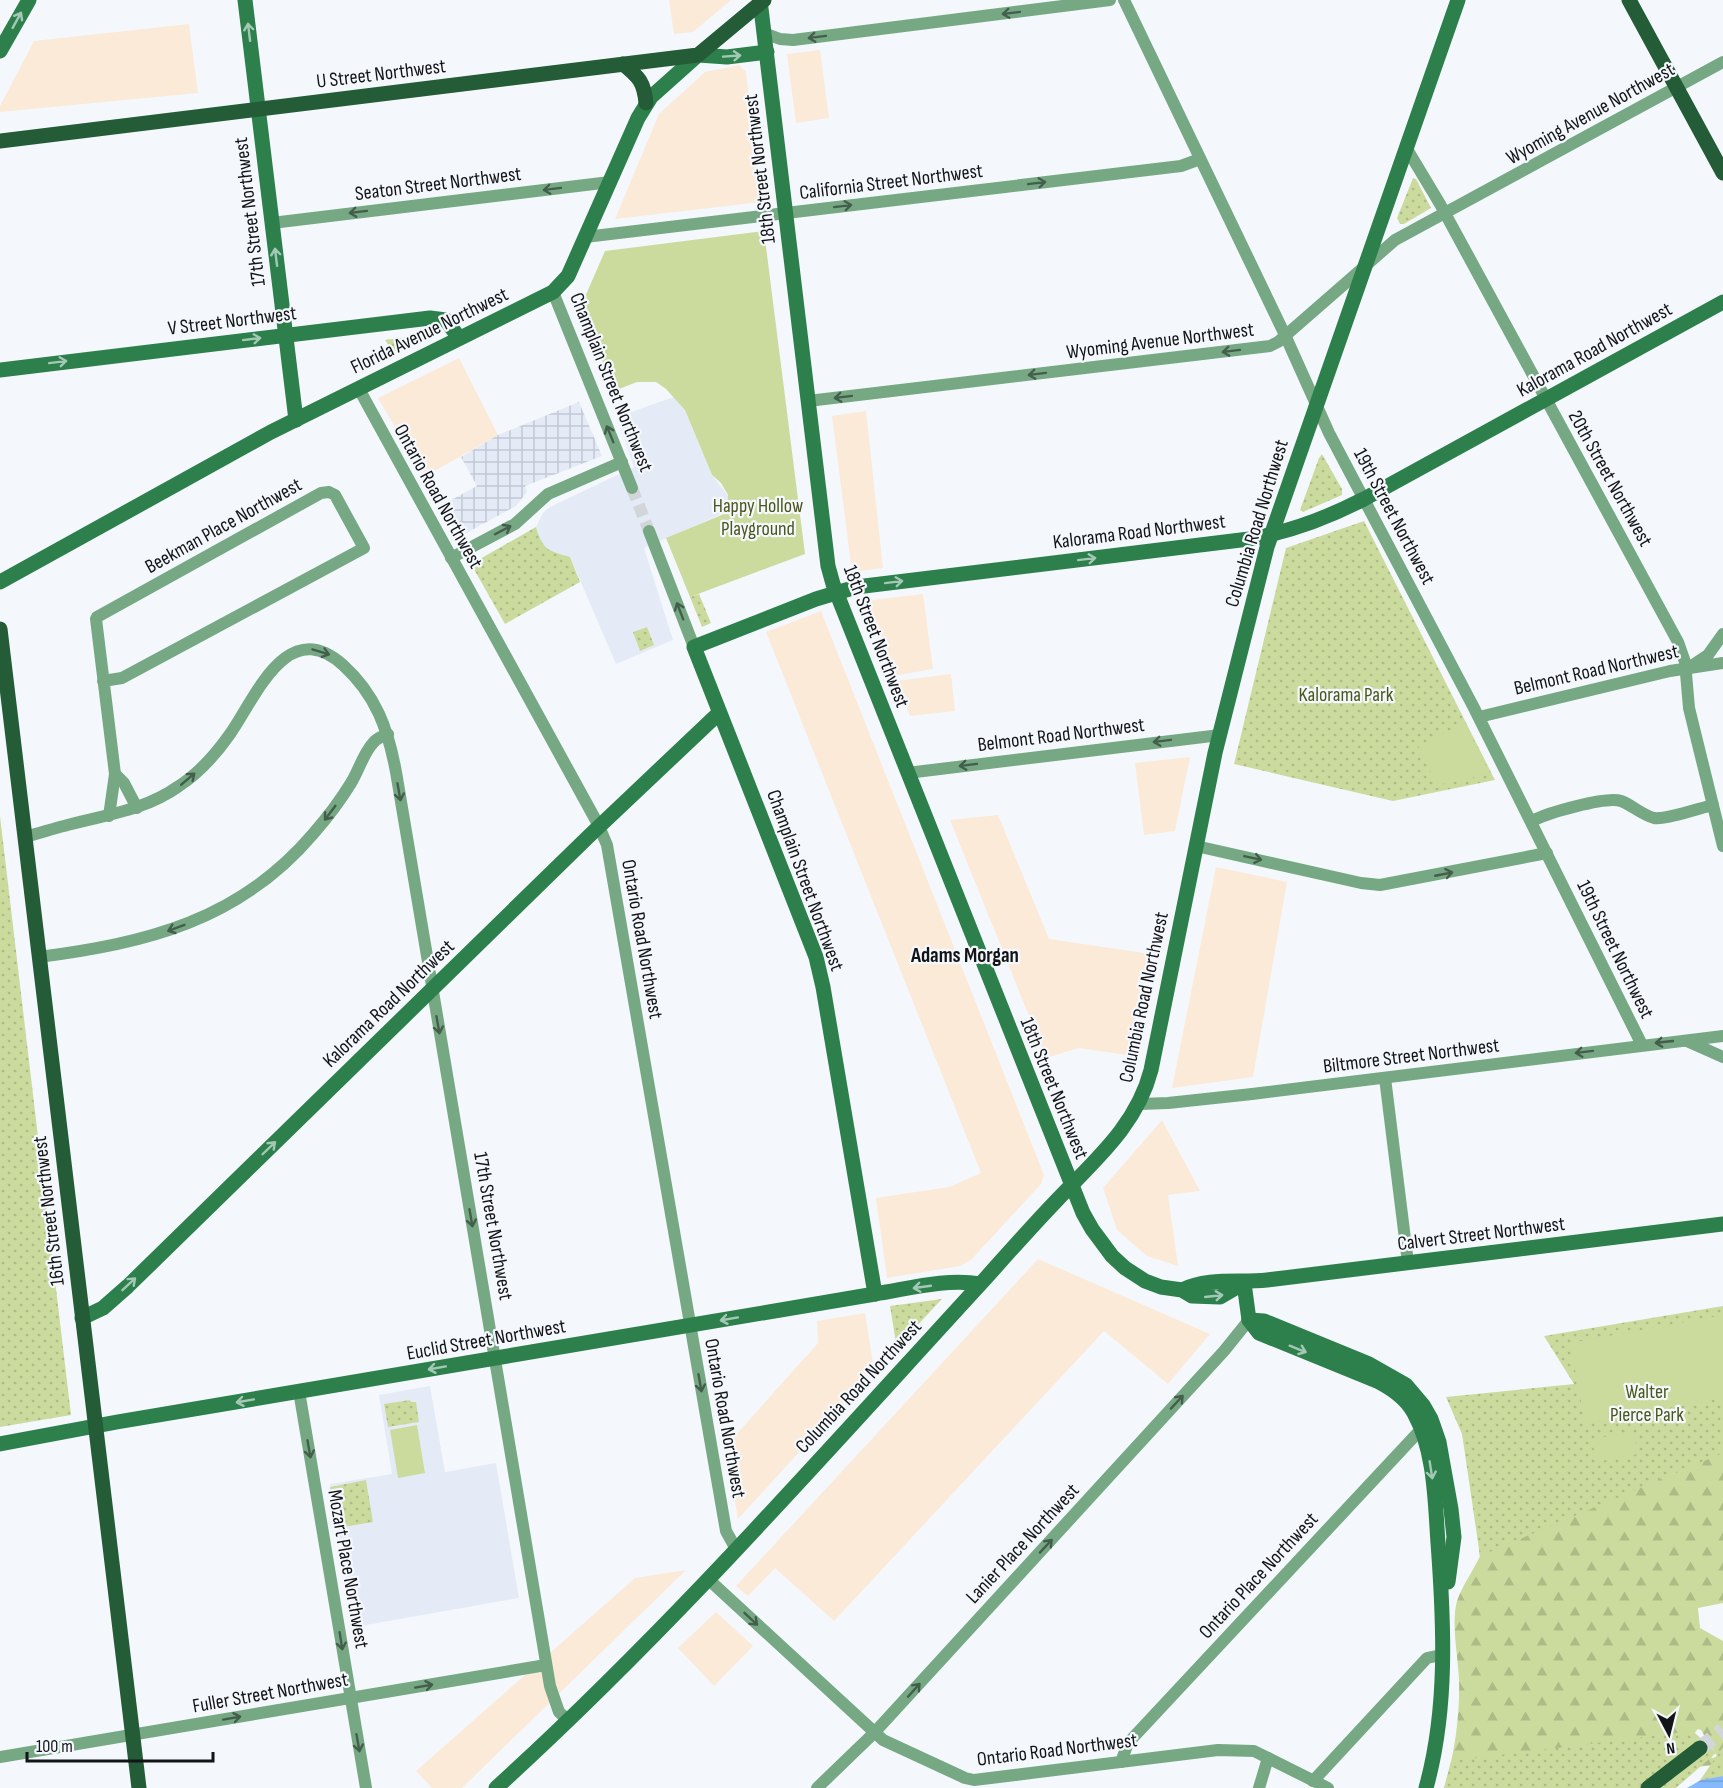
<svg xmlns="http://www.w3.org/2000/svg" width="1723" height="1788" font-family="'Sofia Sans Condensed',sans-serif">
	<style>
		.commercial { fill: #fbead8 }
		.industrial { fill: url(#industrial-grid) }
		.built { fill: #e4ebf7 }
		.forest { fill: url(#forest-firs) }
		.park { fill: url(#park-dots) }
		.pitch { fill: #cbdb9d }
		.water { fill: url(#water-rules) }
		.lines { fill: none; stroke-linecap: round; stroke-linejoin: round }
		.street-tunnel { stroke: #d2d6da; stroke-width: 12; stroke-dasharray: 12 6; stroke-linecap: butt }
		.primary-tunnel { stroke: #d2d6da; stroke-width: 15; stroke-dasharray: 15 8; stroke-linecap: butt }
		.street { stroke: #76a883; stroke-width: 12 }
		.secondary { stroke: #2d804b; stroke-width: 15 }
		.primary { stroke: #235c36; stroke-width: 15 }
		.oneway { stroke: #445e4c }
		.oneway2 { stroke: #a4c8b6 }
		.labels { text-anchor: middle; stroke-width: 4.5; stroke-linejoin: round; paint-order: stroke }
		.street-label { font-size: 20px; fill: #131416; stroke: #f4f8fd }
		.park-label { font-size: 20px; fill: #4a561a; stroke: #f4f8fd }
		.neighbourhood-label { font-size: 21px; font-weight: bold; fill: #131416; stroke: #f4f8fd }
	</style>
	<defs>
		<pattern id="industrial-grid" width="8" height="8" patternUnits="userSpaceOnUse" patternTransform="scale(1.5)"><rect width="8" height="8" fill="#e4ebf7"/><path d="M0 4h8M4 0v8" fill="none" stroke="#c3c9d3"/></pattern>
		<pattern id="forest-firs" width="22" height="20" patternUnits="userSpaceOnUse" patternTransform="scale(1.5)"><rect width="22" height="20" fill="#cbdb9d"/><path d="M5 1l3.5 6h-7zM16 11l3.5 6h-7z" fill="#adbb86"/></pattern>
		<pattern id="park-dots" width="8" height="8" patternUnits="userSpaceOnUse" patternTransform="scale(1.5)"><rect width="8" height="8" fill="#cbdb9d"/><path d="M2 2h.1M6 6h.1" fill="none" stroke="#adbb86" stroke-width="1.8" stroke-linecap="round"/></pattern>
		<pattern id="water-rules" width="6" height="5" patternUnits="userSpaceOnUse" patternTransform="scale(1.5)"><rect width="6" height="5" fill="#86bafc"/><path d="M0 2.5h6" fill="none" stroke="#739fd7"/></pattern>
	</defs>
	<rect width="100%" height="100%" fill="#f4f8fd"/>
	<!-- commercial -->
	<g class="commercial">
		<path d="M 669,0 L 731,0 L 693,32 L 674,34 Z"/>
		<path d="M 189,24 L 198,93 L 0,112 L 0,106 L 34,41 Z"/>
		<path d="M 820,50 L 829,118 L 796,123 L 787,54 Z"/>
		<path d="M 739,65 L 746,72 L 761,202 L 615,219 L 659,114 L 705,72 Z"/>
		<path d="M 459,358 L 498,435 L 424,477 L 378,398 Z"/>
		<path d="M 866,411 L 883,568 L 852,572 L 832,416 Z"/>
		<path d="M 923,594 L 933,669 L 893,676 L 864,601 Z"/>
		<path d="M 821,611 L 1044,1175 L 1041,1184 L 971,1260 L 960,1266 L 887,1278 L 876,1198 L 949,1187 L 981,1173 L 766,632 Z"/>
		<path d="M 951,674 L 955,711 L 910,716 L 896,681 Z"/>
		<path d="M 1190,757 L 1175,831 L 1144,835 L 1135,763 Z"/>
		<path d="M 998,815 L 1049,939 L 1151,954 L 1127,1055 L 1079,1048 L 1046,1058 L 950,820 Z"/>
		<path d="M 1216,867 L 1287,882 L 1253,1077 L 1172,1088 Z"/>
		<path d="M 1162,1120 L 1200,1191 L 1168,1195 L 1178,1266 L 1147,1256 L 1117,1230 L 1103,1188 Z"/>
		<path d="M 1038,1259 L 1210,1334 L 1168,1384 L 1104,1331 L 834,1621 L 775,1568 L 748,1596 L 736,1586 Z"/>
		<path d="M 865,1313 L 874,1370 L 738,1519 L 725,1447 L 818,1343 L 817,1321 Z"/>
		<path d="M 686,1570 L 462,1788 L 432,1788 L 416,1771 L 635,1578 Z"/>
		<path d="M 716,1612 L 753,1646 L 714,1686 L 678,1648 Z"/>
	</g>
	<!-- industrial -->
	<path class="industrial" d="M 579,402 L 602,456 L 525,486 L 527,492 L 516,506 L 459,537 L 440,506 L 477,486 L 461,457 L 498,435 Z"/>
	<!-- built -->
	<g class="built">
		<path d="M 674,397 L 685,410 L 712,475 L 728,496 L 727,506 L 724,513 L 644,548 L 673,640 L 616,664 L 570,557 L 548,550 L 540,542 L 536,527 L 543,513 L 550,507 L 634,467 L 617,417 Z"/>
		<path d="M 430,1386 L 445,1472 L 496,1463 L 519,1598 L 355,1627 L 330,1484 L 392,1474 L 379,1395 Z"/>
	</g>
	<!-- forest -->
	<path class="forest" d="M 1723,1412 L 1723,1603 L 1698,1608 L 1700,1628 L 1723,1641 L 1723,1764 L 1697,1767 L 1708,1756 L 1713,1758 L 1717,1756 L 1701,1730 L 1698,1729 L 1691,1737 L 1444,1788 C 1455,1754 1460,1715 1459,1679 C 1458,1656 1451,1623 1457,1601 C 1462,1586 1473,1571 1480,1556 L 1479,1550 Z"/>
	<!-- park -->
	<g class="park">
		<path d="M 1413,178 L 1416,179 L 1431,208 L 1404,224 L 1400,224 L 1397,218 Z"/>
		<path d="M 430,334 L 393,352 L 385,340 Z"/>
		<path d="M 1322,454 L 1342,489 L 1342,495 L 1303,512 L 1300,510 L 1319,458 Z"/>
		<path d="M 1364,521 L 1495,780 L 1393,801 L 1234,764 L 1286,548 Z"/>
		<path d="M 536,527 C 543,551 548,550 570,557 L 580,582 L 505,624 L 471,564 Z"/>
		<path d="M 699,594 L 711,623 L 702,627 L 690,597 Z"/>
		<path d="M 647,627 L 654,645 L 640,651 L 633,632 Z"/>
		<path d="M 0,816 L 71,1415 L 0,1427 Z"/>
		<path d="M 942,1299 L 899,1345 L 896,1343 L 890,1306 Z"/>
		<path d="M 1723,1306 L 1723,1453 L 1480,1556 L 1462,1434 L 1446,1397 L 1574,1384 L 1544,1336 Z"/>
		<path d="M 410,1400 L 411,1402 L 416,1402 L 419,1422 L 388,1427 L 384,1404 Z"/>
		<path d="M 366,1480 L 373,1522 L 337,1528 L 330,1487 Z"/>
		<path d="M 1693,1731 L 1716,1753 L 1676,1788 L 1444,1788 L 1451,1761 Z"/>
		<path d="M 1723,1747 L 1723,1788 L 1695,1788 L 1696,1786 Z"/>
	</g>
	<!-- pitch -->
	<g class="pitch">
		<path d="M 764,231 L 805,554 L 690,597 L 666,538 L 724,514 L 727,506 L 728,495 L 721,483 L 712,475 L 685,410 L 666,389 L 656,382 L 637,382 L 614,391 L 581,306 L 605,251 Z"/>
		<path d="M 1465,723 L 1490,774 L 1437,785 L 1418,746 Z"/>
		<path d="M 1723,1315 L 1723,1398 L 1585,1423 L 1570,1343 Z"/>
		<path d="M 417,1425 L 425,1473 L 398,1478 L 390,1430 Z"/>
		<path d="M 1634,1432 L 1638,1454 L 1596,1462 L 1592,1439 Z"/>
	</g>
	<!-- water -->
	<path class="water" d="M 1723,1776 L 1723,1788 L 1687,1788 L 1701,1780 Z"/>
	<g class="lines">
		<!-- street-tunnel -->
		<path class="street-tunnel" d="M 632,488 L 649,531"/>
		<!-- primary-tunnel -->
		<path class="primary-tunnel" d="M 1700,1748 L 1723,1730"/>
		<!-- street -->
		<g class="street">
			<path d="M 1124,0 L 1285,335 L 1329,433 L 1473,706 L 1642,1045"/>
			<path d="M 764,33 L 780,39 L 793,40 L 1110,0"/>
			<path d="M 1407,149 L 1440,204 L 1678,642 L 1685,662 L 1689,708 L 1723,846"/>
			<path d="M 272,223 L 610,182"/>
			<path d="M 585,237 L 1181,166 L 1200,159"/>
			<path d="M 553,292 L 632,488"/>
			<path d="M 359,389 L 599,826 L 607,845 L 726,1531 L 736,1549"/>
			<path d="M 808,401 L 1270,346 L 1278,342 L 1395,240 L 1723,62"/>
			<path d="M 649,531 L 694,647"/>
			<path d="M 451,558 L 515,524 L 548,494 L 622,462"/>
			<path d="M 1693,665 L 1708,655 L 1723,634"/>
			<path d="M 103,681 L 122,678 L 364,548 L 335,495 L 329,492 L 321,493 L 97,617 L 96,619 L 115,774 L 109,816"/>
			<path d="M 1479,717 L 1670,671 L 1723,663"/>
			<path d="M 907,773 L 1220,735"/>
			<path d="M 115,774 L 124,783 L 137,808"/>
			<path d="M 1532,821 C 1547,813 1606,796 1621,801 C 1632,805 1642,815 1654,818 C 1665,820 1700,808 1713,805"/>
			<path d="M 24,837 C 38,834 51,829 64,826 C 104,815 144,811 179,786 C 199,773 216,754 230,734 C 256,697 287,615 343,665 C 376,695 388,729 396,772 L 550,1686 L 559,1712 L 568,1720"/>
			<path d="M 1196,846 L 1361,883 L 1380,885 L 1547,853"/>
			<path d="M 39,957 C 146,943 239,921 313,834 C 327,818 340,801 351,783 C 359,770 363,754 373,743 C 377,738 382,736 388,734"/>
			<path d="M 1687,1041 L 1723,1057"/>
			<path d="M 1385,1078 L 1408,1263"/>
			<path d="M 1140,1104 L 1168,1103 L 1252,1094 L 1723,1036"/>
			<path d="M 299,1391 L 366,1788"/>
			<path d="M 708,1579 L 883,1740 L 965,1778 L 974,1780 L 1218,1750 L 1254,1751 L 1328,1788"/>
			<path d="M 0,1757 L 546,1665"/>
			<path d="M 1121,1762 L 1128,1743 L 1425,1425"/>
			<path d="M 1313,1781 L 1427,1658 L 1441,1655"/>
			<path d="M 817,1788 L 874,1733 L 1224,1351 L 1249,1320"/>
			<path d="M 1259,1788 L 1268,1758"/>
		</g>
		<!-- secondary -->
		<g class="secondary">
			<path d="M 245,0 L 296,420"/>
			<path d="M 760,0 L 828,566 L 833,584 L 1083,1213 L 1092,1229 L 1112,1256 L 1125,1268 L 1145,1281 L 1161,1287 L 1182,1290 L 1192,1296 L 1220,1297 L 1244,1283"/>
			<path d="M 0,51 L 29,0"/>
			<path d="M 0,370 L 430,318 L 446,320 L 459,338"/>
			<path d="M 0,582 L 271,432 L 553,292 L 568,276 L 638,118 L 651,97 L 698,55 L 727,57 L 767,52"/>
			<path d="M 1244,1283 L 1249,1320 L 1259,1333 L 1377,1381 C 1392,1389 1406,1398 1414,1413 C 1435,1451 1435,1501 1438,1543 C 1444,1624 1448,1709 1426,1788"/>
			<path d="M 1182,1290 C 1208,1277 1240,1283 1267,1280 L 1723,1224"/>
			<path d="M 875,1294 L 823,987 L 816,957 L 694,647 L 816,599 L 856,587 L 1249,539 C 1290,532 1327,518 1364,499 L 1723,302"/>
			<path d="M 82,1318 L 103,1308 L 128,1286 L 588,837 L 719,713"/>
			<path d="M 1249,1320 L 1264,1321 L 1369,1364 L 1406,1385 L 1423,1405 L 1431,1419 L 1439,1442 L 1451,1509 L 1454,1537 L 1448,1582"/>
			<path d="M 0,1444 L 117,1422 L 875,1294 C 908,1289 946,1278 980,1284"/>
			<path d="M 496,1788 C 670,1630 826,1452 985,1279 C 1009,1252 1033,1225 1058,1199 C 1095,1160 1137,1125 1151,1070 L 1215,753 L 1267,547 L 1458,0"/>
		</g>
		<!-- primary -->
		<g class="primary">
			<path d="M 1629,0 L 1723,173"/>
			<path d="M 623,64 C 639,77 644,82 646,103"/>
			<path d="M 0,141 L 698,55 L 764,0"/>
			<path d="M 0,629 L 139,1788"/>
			<path d="M 1648,1788 L 1700,1748"/>
		</g>
	</g>
	<!-- one-way arrows -->
	<defs><path id="oneway-shaft" d="M-6 0H5M1.5-3L5.5 0L1.5 3" fill="none" stroke-width="1.6" stroke-linecap="round" stroke-linejoin="round" transform="scale(1.5)"/></defs>
	<g class="oneway">
		<use href="#oneway-shaft" transform="translate(1011 13) rotate(173)"/>
		<use href="#oneway-shaft" transform="translate(817 37) rotate(173)"/>
		<use href="#oneway-shaft" transform="translate(1037 183) rotate(-7)"/>
		<use href="#oneway-shaft" transform="translate(552 189) rotate(173)"/>
		<use href="#oneway-shaft" transform="translate(843 206) rotate(-7)"/>
		<use href="#oneway-shaft" transform="translate(358 212) rotate(173)"/>
		<use href="#oneway-shaft" transform="translate(1231 351) rotate(173)"/>
		<use href="#oneway-shaft" transform="translate(1037 374) rotate(173)"/>
		<use href="#oneway-shaft" transform="translate(843 397) rotate(173)"/>
		<use href="#oneway-shaft" transform="translate(610 434) rotate(-112)"/>
		<use href="#oneway-shaft" transform="translate(503 530) rotate(-28)"/>
		<use href="#oneway-shaft" transform="translate(680 611) rotate(-111)"/>
		<use href="#oneway-shaft" transform="translate(321 652) rotate(17)"/>
		<use href="#oneway-shaft" transform="translate(1162 741) rotate(173)"/>
		<use href="#oneway-shaft" transform="translate(968 765) rotate(173)"/>
		<use href="#oneway-shaft" transform="translate(188 779) rotate(-40)"/>
		<use href="#oneway-shaft" transform="translate(399 792) rotate(80)"/>
		<use href="#oneway-shaft" transform="translate(330 813) rotate(127)"/>
		<use href="#oneway-shaft" transform="translate(1253 858) rotate(12)"/>
		<use href="#oneway-shaft" transform="translate(1444 874) rotate(-11)"/>
		<use href="#oneway-shaft" transform="translate(176 928) rotate(160)"/>
		<use href="#oneway-shaft" transform="translate(438 1025) rotate(80)"/>
		<use href="#oneway-shaft" transform="translate(1664 1042) rotate(174)"/>
		<use href="#oneway-shaft" transform="translate(1584 1052) rotate(173)"/>
		<use href="#oneway-shaft" transform="translate(471 1218) rotate(80)"/>
		<use href="#oneway-shaft" transform="translate(700 1383) rotate(80)"/>
		<use href="#oneway-shaft" transform="translate(1177 1402) rotate(-47)"/>
		<use href="#oneway-shaft" transform="translate(309 1449) rotate(80)"/>
		<use href="#oneway-shaft" transform="translate(1046 1546) rotate(-47)"/>
		<use href="#oneway-shaft" transform="translate(751 1619) rotate(43)"/>
		<use href="#oneway-shaft" transform="translate(341 1641) rotate(81)"/>
		<use href="#oneway-shaft" transform="translate(424 1686) rotate(-10)"/>
		<use href="#oneway-shaft" transform="translate(914 1690) rotate(-48)"/>
		<use href="#oneway-shaft" transform="translate(232 1718) rotate(-10)"/>
		<use href="#oneway-shaft" transform="translate(358 1743) rotate(80)"/>
	</g>
	<g class="oneway2">
		<use href="#oneway-shaft" transform="translate(17 20) rotate(-61)"/>
		<use href="#oneway-shaft" transform="translate(249 32) rotate(-97)"/>
		<use href="#oneway-shaft" transform="translate(732 56) rotate(-4)"/>
		<use href="#oneway-shaft" transform="translate(276 257) rotate(-97)"/>
		<use href="#oneway-shaft" transform="translate(252 339) rotate(-7)"/>
		<use href="#oneway-shaft" transform="translate(58 362) rotate(-7)"/>
		<use href="#oneway-shaft" transform="translate(1087 559) rotate(-7)"/>
		<use href="#oneway-shaft" transform="translate(894 582) rotate(-7)"/>
		<use href="#oneway-shaft" transform="translate(269 1148) rotate(-44)"/>
		<use href="#oneway-shaft" transform="translate(129 1284) rotate(-43)"/>
		<use href="#oneway-shaft" transform="translate(922 1287) rotate(172)"/>
		<use href="#oneway-shaft" transform="translate(1214 1296) rotate(-6)"/>
		<use href="#oneway-shaft" transform="translate(729 1319) rotate(170)"/>
		<use href="#oneway-shaft" transform="translate(1298 1349) rotate(22)"/>
		<use href="#oneway-shaft" transform="translate(437 1368) rotate(170)"/>
		<use href="#oneway-shaft" transform="translate(245 1401) rotate(170)"/>
		<use href="#oneway-shaft" transform="translate(1431 1470) rotate(81)"/>
	</g>
	<g class="labels">
		<!-- street labels -->
		<g class="street-label">
			<text transform="translate(381 73) rotate(-7)" y="7">U Street Northwest</text>
			<text transform="translate(1590 113) rotate(-29)" y="7">Wyoming Avenue Northwest</text>
			<text transform="translate(759 169) rotate(-97)" y="7">18th Street Northwest</text>
			<text transform="translate(891 181) rotate(-7)" y="7">California Street Northwest</text>
			<text transform="translate(438 183) rotate(-7)" y="7">Seaton Street Northwest</text>
			<text transform="translate(249 212) rotate(-97)" y="7">17th Street Northwest</text>
			<text transform="translate(232 320) rotate(-7)" y="7">V Street Northwest</text>
			<text transform="translate(429 330) rotate(-26)" y="7">Florida Avenue Northwest</text>
			<text transform="translate(1160 340) rotate(-7)" y="7">Wyoming Avenue Northwest</text>
			<text transform="translate(1594 349) rotate(-29)" y="7">Kalorama Road Northwest</text>
			<text transform="translate(612 382) rotate(68)" y="7">Champlain Street Northwest</text>
			<text transform="translate(1611 478) rotate(61)" y="7">20th Street Northwest</text>
			<text transform="translate(439 496) rotate(61)" y="7">Ontario Road Northwest</text>
			<text transform="translate(1395 516) rotate(62)" y="7">19th Street Northwest</text>
			<text transform="translate(1256 523) rotate(-73)" y="7">Columbia Road Northwest</text>
			<text transform="translate(223 525) rotate(-29)" y="7">Beekman Place Northwest</text>
			<text transform="translate(1139 531) rotate(-7)" y="7">Kalorama Road Northwest</text>
			<text transform="translate(877 636) rotate(69)" y="7">18th Street Northwest</text>
			<text transform="translate(1596 669) rotate(-13)" y="7">Belmont Road Northwest</text>
			<text transform="translate(1061 734) rotate(-7)" y="7">Belmont Road Northwest</text>
			<text transform="translate(806 880) rotate(70)" y="7">Champlain Street Northwest</text>
			<text transform="translate(643 939) rotate(80)" y="7">Ontario Road Northwest</text>
			<text transform="translate(1616 949) rotate(64)" y="7">19th Street Northwest</text>
			<text transform="translate(1143 997) rotate(-78)" y="7">Columbia Road Northwest</text>
			<text transform="translate(388 1003) rotate(-44)" y="7">Kalorama Road Northwest</text>
			<text transform="translate(1411 1055) rotate(-7)" y="7">Biltmore Street Northwest</text>
			<text transform="translate(1055 1088) rotate(68)" y="7">18th Street Northwest</text>
			<text transform="translate(48 1211) rotate(-97)" y="7">16th Street Northwest</text>
			<text transform="translate(494 1226) rotate(80)" y="7">17th Street Northwest</text>
			<text transform="translate(1481 1233) rotate(-7)" y="7">Calvert Street Northwest</text>
			<text transform="translate(486 1339) rotate(-10)" y="7">Euclid Street Northwest</text>
			<text transform="translate(858 1386) rotate(-47)" y="7">Columbia Road Northwest</text>
			<text transform="translate(726 1418) rotate(80)" y="7">Ontario Road Northwest</text>
			<text transform="translate(1022 1543) rotate(-47)" y="7">Lanier Place Northwest</text>
			<text transform="translate(349 1569) rotate(80)" y="7">Mozart Place Northwest</text>
			<text transform="translate(1258 1575) rotate(-47)" y="7">Ontario Place Northwest</text>
			<text transform="translate(270 1692) rotate(-10)" y="7">Fuller Street Northwest</text>
			<text transform="translate(1057 1749) rotate(-7)" y="7">Ontario Road Northwest</text>
		</g>
		<!-- park labels -->
		<g class="park-label">
			<text x="758" y="512">Happy Hollow<tspan x="758" dy="23">Playground</tspan></text>
			<text x="1346" y="701">Kalorama Park</text>
			<text x="1647" y="1398">Walter<tspan x="1647" dy="23">Pierce Park</tspan></text>
		</g>
		<!-- neighbourhood labels -->
		<g class="neighbourhood-label">
			<text x="965" y="962">Adams Morgan</text>
		</g>
	</g>
	<!-- north arrow -->
	<g transform="translate(1669 1734) rotate(173)" stroke="#f4f8fd" stroke-width="4.5" paint-order="stroke">
	<path d="M0-4.5L10 22L0 15L-10 22Z" fill="#131416"/>
	<text y="-9" font-size="16" font-weight="bold" text-anchor="middle" fill="#131416">N</text>
	</g>
	<!-- scale -->
	<path d="M27 1752v9h186v-9" fill="none" stroke="#131416" stroke-width="3"/>
	<text x="36" y="1752" font-size="18" fill="#131416" stroke="#f4f8fd" stroke-width="4.5" paint-order="stroke">100 m</text>
</svg>
